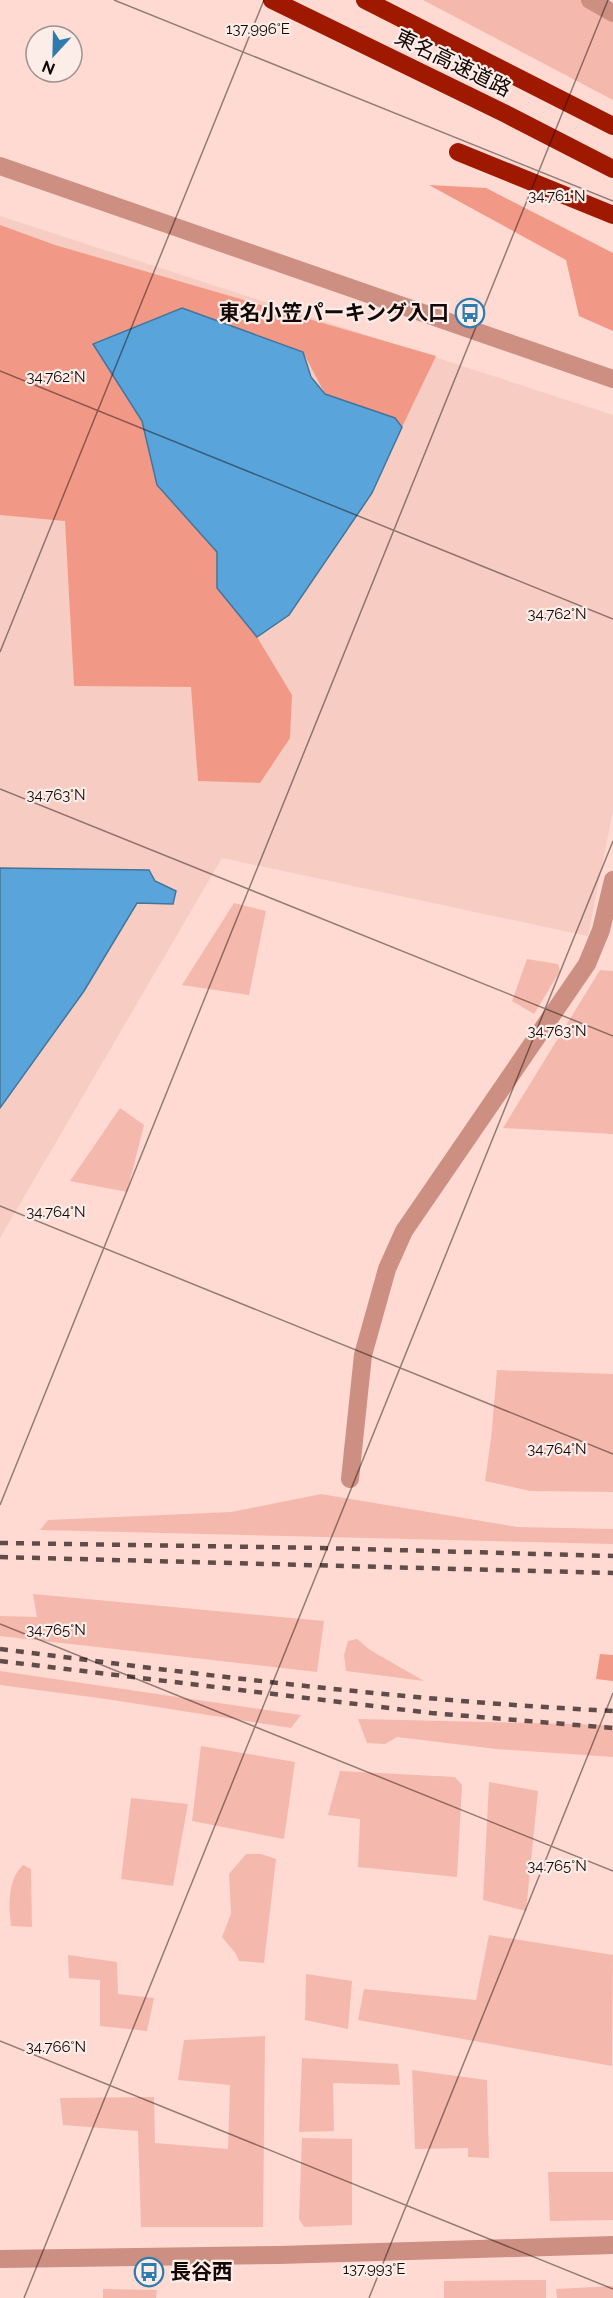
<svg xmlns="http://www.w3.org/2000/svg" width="613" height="2298" font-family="Raleway,'Noto Sans JP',sans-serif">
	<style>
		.built { fill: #f7ccc2 }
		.green { fill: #f4b9ac }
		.forest { fill: #f19986 }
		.water { fill: #59a4db; stroke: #44759b; stroke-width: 1.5 }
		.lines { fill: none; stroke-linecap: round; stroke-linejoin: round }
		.minor { stroke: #cc8f82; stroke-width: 18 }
		.highway { stroke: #9e1900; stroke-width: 18 }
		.rail { stroke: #604d49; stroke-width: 4.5; stroke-dasharray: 8 8; stroke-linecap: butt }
		.ticks { fill: none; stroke: #130806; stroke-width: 1.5; stroke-opacity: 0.45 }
		.labels { text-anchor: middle; stroke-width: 4.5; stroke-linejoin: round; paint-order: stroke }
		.street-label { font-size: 21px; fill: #130806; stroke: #fcede9 }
		.poi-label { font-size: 21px; font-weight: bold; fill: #130806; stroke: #fcede9; text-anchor: end }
		.ticks-label { font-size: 15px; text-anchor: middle; fill: #130806; stroke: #fcede9; stroke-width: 4.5; stroke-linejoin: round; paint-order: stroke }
	</style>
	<rect width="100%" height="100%" fill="#fedad2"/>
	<!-- built -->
	<path class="built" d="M 0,216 L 613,415 L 613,811 L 588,936 L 222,858 L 0,1238 Z"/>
	<!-- green -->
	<g class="green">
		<path d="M 423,0 L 589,0 L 613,18 L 613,100 Z"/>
		<path d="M 234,903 L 266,911 L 249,995 L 182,985 Z"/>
		<path d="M 527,959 L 558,964 L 560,971 L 534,1014 L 512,1001 Z"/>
		<path d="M 600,970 L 613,971 L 613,1134 L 503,1128 Z"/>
		<path d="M 120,1108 L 144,1125 L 127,1192 L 70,1181 Z"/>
		<path d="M 497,1370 L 613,1374 L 613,1492 L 530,1491 L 485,1481 L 491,1439 Z"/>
		<path d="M 321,1494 L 517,1527 L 613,1529 L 613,1544 L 40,1530 L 48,1520 L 231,1512 Z"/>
		<path d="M 33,1594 L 324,1621 L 317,1672 L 0,1636 L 0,1616 L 37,1617 Z"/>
		<path d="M 357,1639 L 370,1650 L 424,1681 L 346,1671 L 344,1655 L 348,1641 Z"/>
		<path d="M 0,1671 L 301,1715 L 291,1728 L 106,1699 L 0,1685 Z"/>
		<path d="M 358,1719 L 613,1725 L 613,1757 L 496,1749 L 397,1737 L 385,1744 L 367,1743 Z"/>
		<path d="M 201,1746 L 295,1762 L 284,1839 L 192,1821 Z"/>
		<path d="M 340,1771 L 455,1777 L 462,1785 L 457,1877 L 358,1867 L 360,1819 L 328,1815 Z"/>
		<path d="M 489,1782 L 538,1791 L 526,1911 L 483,1900 Z"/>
		<path d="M 131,1798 L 188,1804 L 173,1886 L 121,1879 Z"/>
		<path d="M 246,1854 L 261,1854 L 276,1859 L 264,1963 L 239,1961 L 236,1954 L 222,1937 L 231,1914 L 229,1874 Z"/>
		<path d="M 23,1865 L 31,1869 L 32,1927 L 11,1926 C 9,1906 7,1880 23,1865 Z"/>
		<path d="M 489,1935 L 613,1955 L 612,2066 L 358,2020 L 364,1989 L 476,2000 Z"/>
		<path d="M 68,1955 L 117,1962 L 118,1994 L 154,1998 L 147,2031 L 100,2026 L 100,1980 L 69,1978 Z"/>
		<path d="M 306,1974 L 352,1981 L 348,2029 L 305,2020 Z"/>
		<path d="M 265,2036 L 263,2227 L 141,2227 L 138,2131 L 63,2125 L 60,2098 L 154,2097 L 155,2143 L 228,2149 L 230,2085 L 178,2080 L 184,2040 Z"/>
		<path d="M 302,2058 L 398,2064 L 400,2085 L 333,2083 L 334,2131 L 299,2132 Z"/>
		<path d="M 412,2070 L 487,2080 L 489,2158 L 468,2157 L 468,2148 L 415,2149 Z"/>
		<path d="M 302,2138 L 352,2139 L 352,2225 L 304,2227 L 299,2219 Z"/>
		<path d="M 548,2172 L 613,2172 L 613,2220 L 550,2221 Z"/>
		<path d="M 546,2280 L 546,2298 L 444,2298 L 444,2281 Z"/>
		<path d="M 613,2286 L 613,2298 L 557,2298 L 556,2289 Z"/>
		<path d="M 103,2289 L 157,2290 L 156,2298 L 103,2298 Z"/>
	</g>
	<!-- forest -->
	<g class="forest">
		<path d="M 429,185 L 486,188 L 613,253 L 613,331 L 579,316 L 566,260 Z"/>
		<path d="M 0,225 L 55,245 L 436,356 L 402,427 L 325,394 L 303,352 L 125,393 L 142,421 L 157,485 L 217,552 L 217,588 L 257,637 L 292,695 L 290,738 L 260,783 L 198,781 L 191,687 L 74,686 L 65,521 L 0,515 Z"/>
		<path d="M 600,1654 L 613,1655 L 613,1681 L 596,1679 Z"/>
	</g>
	<!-- water -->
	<g class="water">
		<path d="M 182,308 L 303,352 L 311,377 L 325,394 L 395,418 L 402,427 L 372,493 L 289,615 L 257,637 L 217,588 L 217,552 L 157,485 L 142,421 L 93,344 Z"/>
		<path d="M 0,868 L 149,870 L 155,881 L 176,891 L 173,904 L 137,903 L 84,991 L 0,1108 Z"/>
	</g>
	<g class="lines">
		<!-- minor -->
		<g class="minor">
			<path d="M 590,0 L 613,13"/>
			<path d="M 0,166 L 613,379"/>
			<path d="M 350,1479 L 363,1355 L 387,1269 L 404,1231 L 587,964 L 601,930 L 613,880"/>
			<path d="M 0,2259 L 279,2255 L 613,2245"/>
		</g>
		<!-- highway -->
		<g class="highway">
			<path d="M 272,0 L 506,114 L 613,169"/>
			<path d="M 365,0 L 613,126"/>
			<path d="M 458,152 L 613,215"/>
		</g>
		<!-- rail -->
		<g class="rail">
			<path d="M 0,1543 L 322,1548 L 613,1556"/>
			<path d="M 0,1557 L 613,1573"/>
			<path d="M 0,1649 C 204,1675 408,1701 613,1711"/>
			<path d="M 0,1661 L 431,1713 L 613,1728"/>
		</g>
	</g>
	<!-- ticks -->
	<path class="ticks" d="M 114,0 L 613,201M 0,371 L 613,619M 0,652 L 264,0M 0,789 L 613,1036M 0,1206 L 613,1454M 0,1505 L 608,0M 0,1624 L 613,1871M 0,2041 L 613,2289M 24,2298 L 613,841M 369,2298 L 613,1693"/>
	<!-- icons -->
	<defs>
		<g id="bus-ring" transform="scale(1.5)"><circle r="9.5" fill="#fcede9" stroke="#2f7bae" stroke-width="1.5"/><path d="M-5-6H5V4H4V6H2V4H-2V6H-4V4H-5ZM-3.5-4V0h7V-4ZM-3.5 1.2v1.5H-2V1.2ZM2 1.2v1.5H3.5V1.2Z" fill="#2f7bae"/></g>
	</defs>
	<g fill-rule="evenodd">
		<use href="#bus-ring" x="470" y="313"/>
		<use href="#bus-ring" x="149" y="2272"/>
	</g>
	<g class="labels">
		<!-- street labels -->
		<g class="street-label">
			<text transform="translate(453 63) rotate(26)" y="7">東名高速道路</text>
		</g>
		<!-- poi labels -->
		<g class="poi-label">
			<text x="449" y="320">東名小笠パーキング入口</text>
			<text x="170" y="2279" text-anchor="start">長谷西</text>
		</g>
	</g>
	<g class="ticks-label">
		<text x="258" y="34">137.996°E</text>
		<text x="557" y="201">34.761°N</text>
		<text x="56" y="382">34.762°N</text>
		<text x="557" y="619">34.762°N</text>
		<text x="56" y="800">34.763°N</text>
		<text x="557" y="1036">34.763°N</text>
		<text x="56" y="1217">34.764°N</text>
		<text x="557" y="1454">34.764°N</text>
		<text x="56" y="1635">34.765°N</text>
		<text x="557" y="1871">34.765°N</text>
		<text x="56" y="2052">34.766°N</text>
		<text x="374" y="2274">137.993°E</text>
	</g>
	<!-- north arrow -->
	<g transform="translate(54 54) rotate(202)"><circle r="28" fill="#fcede9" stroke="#9f918e" stroke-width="1.5"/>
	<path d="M0-4.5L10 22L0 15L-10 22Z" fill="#2f7bae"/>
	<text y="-9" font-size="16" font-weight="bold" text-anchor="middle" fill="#130806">N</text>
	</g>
</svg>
